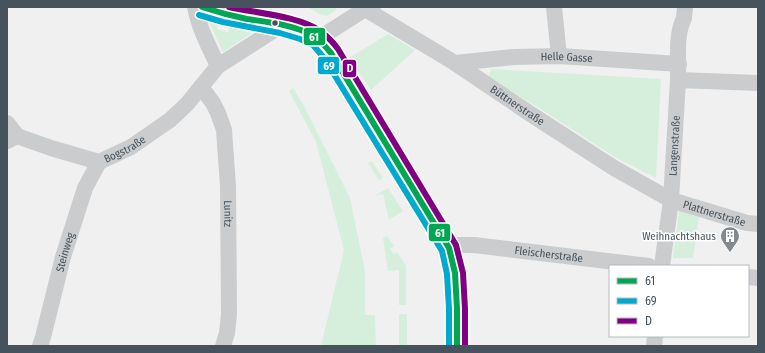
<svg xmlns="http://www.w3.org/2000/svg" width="765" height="353" font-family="'Fira Sans Condensed',sans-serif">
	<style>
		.green { fill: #d6efdd }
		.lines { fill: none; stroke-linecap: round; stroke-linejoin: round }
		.minor-tunnel { stroke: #c6c9cb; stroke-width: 16; stroke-dasharray: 16 8; stroke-linecap: butt }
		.minor { stroke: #caccce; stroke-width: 16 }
		.tertiary { stroke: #caccce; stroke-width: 20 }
		.bus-1-casing { stroke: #fff; stroke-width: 9 }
		.bus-2-casing { stroke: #fff; stroke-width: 9 }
		.bus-3-casing { stroke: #fff; stroke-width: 9 }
		.bus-1 { stroke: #00a651; stroke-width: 6 }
		.bus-2 { stroke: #00a9ce; stroke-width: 6 }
		.bus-3 { stroke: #800080; stroke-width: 6 }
		.bus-dot { fill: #47535c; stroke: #fff; stroke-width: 1.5 }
		.labels { text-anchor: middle; stroke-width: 3; stroke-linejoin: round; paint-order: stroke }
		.street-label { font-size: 11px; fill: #47535c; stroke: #fff }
		.poi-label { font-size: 11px; fill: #47535c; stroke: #fff; text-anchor: end }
		.line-badge { stroke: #fff; stroke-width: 1.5 }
		.badge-label { font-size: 11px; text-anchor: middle; font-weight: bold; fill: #fff }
	</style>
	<rect width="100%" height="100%" fill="#f1f0f0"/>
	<!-- green -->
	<g class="green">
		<path d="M 307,7 L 337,7 L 336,10 L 327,16 L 319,14 Z"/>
		<path d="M 209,22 L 218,24 L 217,29 L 228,32 L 229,26 L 252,33 L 223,52 Z"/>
		<path d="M 388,34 L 415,50 L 371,90 L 349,58 Z"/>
		<path d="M 491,69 L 661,79 L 656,178 L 618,159 L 539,108 L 488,78 Z"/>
		<path d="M 293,88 L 304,106 L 350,198 L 365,271 L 365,315 L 375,315 L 376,346 L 321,346 L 344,250 L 316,142 L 289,91 Z"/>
		<path d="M 372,161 L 383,178 L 379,180 L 368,163 Z"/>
		<path d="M 388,188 L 403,211 L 389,220 L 383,194 L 374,196 Z"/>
		<path d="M 679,210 L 699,217 L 693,258 L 673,258 Z"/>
		<path d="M 387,236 L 394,246 L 390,249 L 394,254 L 397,252 L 406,266 L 406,305 L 399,305 L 399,270 L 388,271 L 383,238 Z"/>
		<rect x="399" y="314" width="8" height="32"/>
	</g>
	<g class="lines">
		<!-- minor-tunnel -->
		<path class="minor-tunnel" d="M 684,18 L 685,7"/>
		<!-- minor -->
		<g class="minor">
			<path d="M 195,7 C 199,28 209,47 218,66"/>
			<path id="s1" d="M 363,7 L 365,9 L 455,63 L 529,113 L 614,168 L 671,200 L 747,223 L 758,224"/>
			<path d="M 554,7 L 559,56"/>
			<path d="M 318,39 L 365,9 L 373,7"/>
			<path id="s2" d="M 455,63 L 514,57 L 559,56 L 679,64"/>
			<path d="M 678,80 L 758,83"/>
			<path id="s3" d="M 201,87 L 213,103 L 218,113 L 224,130 L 228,186 L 229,314 L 227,333 L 223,346"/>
			<path d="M 7,123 L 17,136"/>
			<path id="s4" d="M 7,141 L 17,136 L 51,148 L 99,162 L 131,147 L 170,120 L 187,104 L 218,66 L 282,25"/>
			<path id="s5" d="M 449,248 L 456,245 L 474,245 L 649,266"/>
			<path id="s6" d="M 662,266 L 671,200 L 678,80 C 679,60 675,36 684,18"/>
			<path d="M 748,277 L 758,278"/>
			<path id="s7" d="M 40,346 L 43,337 L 63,257 L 85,188 L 99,162"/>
			<path d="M 654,346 L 655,336"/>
		</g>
		<!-- tertiary -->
		<path class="tertiary" d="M 202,7 C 231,19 263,19 293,28 C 302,31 311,33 318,39 C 323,43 327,48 331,53 L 449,248 L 455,273 L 457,309 L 457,346"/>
		<!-- bus-1 casing -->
		<g class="bus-1-casing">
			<path id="bus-1" d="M 202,7 C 217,12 232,16 247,19 C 268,22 295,25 313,36 C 320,40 326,47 331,53 L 449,248 L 455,273 L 457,309 L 457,346"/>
		</g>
		<!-- bus-2 casing -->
		<g class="bus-2-casing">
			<path id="bus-2" d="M 199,15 L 223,22 L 280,33 L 300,39 L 313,45 L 324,58 L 442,251 L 447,274 L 449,309 L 449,346"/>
		</g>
		<!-- bus-3 casing -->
		<g class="bus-3-casing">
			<path id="bus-3" d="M 229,7 C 255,13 299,16 320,31 C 327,36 333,42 338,49 L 456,245 L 463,273 L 465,309 L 465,346"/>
		</g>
		<!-- bus-1 -->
		<use href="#bus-1" class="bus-1"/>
		<!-- bus-2 -->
		<use href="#bus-2" class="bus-2"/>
		<!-- bus-3 -->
		<use href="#bus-3" class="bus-3"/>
	</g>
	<!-- icons -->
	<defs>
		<g id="building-pin" transform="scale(1)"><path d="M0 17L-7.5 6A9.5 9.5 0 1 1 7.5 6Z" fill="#828a90" stroke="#fff"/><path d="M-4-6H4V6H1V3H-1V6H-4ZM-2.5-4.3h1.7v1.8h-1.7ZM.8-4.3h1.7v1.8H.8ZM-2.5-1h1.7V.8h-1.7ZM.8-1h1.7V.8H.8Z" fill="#fff"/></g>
	</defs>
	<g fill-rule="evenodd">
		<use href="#building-pin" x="730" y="236"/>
	</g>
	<!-- markers -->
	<circle class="bus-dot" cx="275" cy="23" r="3.5"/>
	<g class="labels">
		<!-- street labels -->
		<g class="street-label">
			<text dy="4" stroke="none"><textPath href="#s2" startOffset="112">Helle Gasse</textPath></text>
			<text dy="4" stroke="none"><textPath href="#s1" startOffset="183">Büttnerstraße</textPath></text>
			<text dy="4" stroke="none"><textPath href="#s6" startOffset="121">Langenstraße</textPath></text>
			<text dy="4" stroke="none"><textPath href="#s4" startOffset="126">Bogstraße</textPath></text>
			<text dy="4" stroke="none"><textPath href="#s1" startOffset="409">Plattnerstraße</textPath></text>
			<text dy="4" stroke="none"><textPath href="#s3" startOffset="133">Lunitz</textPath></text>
			<text dy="4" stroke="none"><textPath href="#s7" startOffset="97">Steinweg</textPath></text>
			<text dy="4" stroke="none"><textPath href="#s5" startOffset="101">Fleischerstraße</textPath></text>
		</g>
		<!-- poi labels -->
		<g class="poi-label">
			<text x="716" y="240">Weihnachtshaus</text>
		</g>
	</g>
	<g class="line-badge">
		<rect x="303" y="27" width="23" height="19" rx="4" fill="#00a651"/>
		<rect x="317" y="56" width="23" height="19" rx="4" fill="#00a9ce"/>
		<rect x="342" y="59" width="15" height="19" rx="4" fill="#800080"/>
		<rect x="428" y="223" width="23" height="19" rx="4" fill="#00a651"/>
	</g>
	<g class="badge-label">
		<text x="314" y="41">61</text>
		<text x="329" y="70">69</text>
		<text x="350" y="72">D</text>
		<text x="440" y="237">61</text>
	</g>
	<!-- border -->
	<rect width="765" height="353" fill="none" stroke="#47535c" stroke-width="16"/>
	<!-- legend -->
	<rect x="609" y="265" width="140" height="72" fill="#ffffff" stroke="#b5babe"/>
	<rect x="617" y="278" width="20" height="6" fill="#00a651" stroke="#b5babe"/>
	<text x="645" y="285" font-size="12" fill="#47535c">61</text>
	<rect x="617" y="298" width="20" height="6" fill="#00a9ce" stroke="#b5babe"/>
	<text x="645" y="305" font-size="12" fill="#47535c">69</text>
	<rect x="617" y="318" width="20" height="6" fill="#800080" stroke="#b5babe"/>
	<text x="645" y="325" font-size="12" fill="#47535c">D</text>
</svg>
